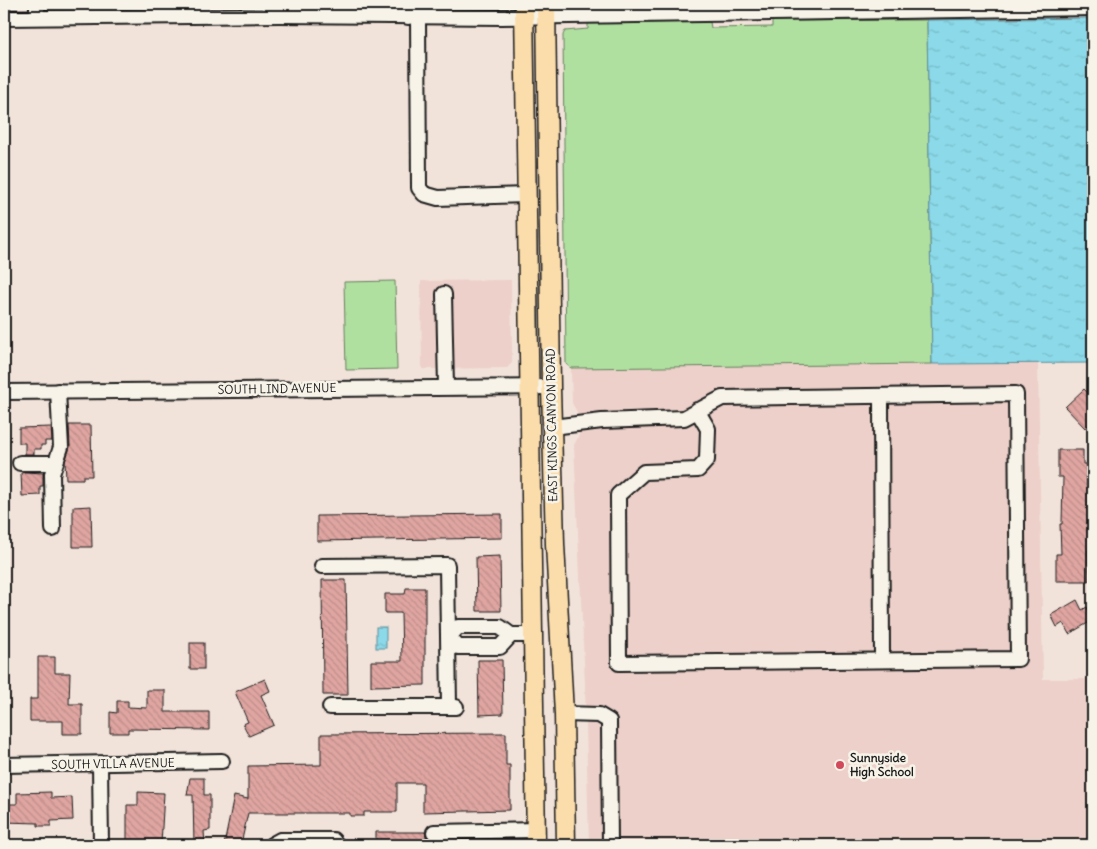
<svg xmlns="http://www.w3.org/2000/svg" width="1097" height="849" font-family="Delius,sans-serif">
	<style>
		.built { fill: #ecd0c9 }
		.green { fill: #b0e0a0; stroke: #667e5e }
		.water { fill: url(#water-ripples); stroke: #5f8d97 }
		.building { fill: url(#building-back-hatch); stroke: #1c1c1c }
		.lines { fill: none; stroke-linecap: round; stroke-linejoin: round }
		.minor-casing { stroke: #1c1c1c; stroke-width: 18 }
		.major-casing { stroke: #1c1c1c; stroke-width: 21 }
		.minor { stroke: #f7f3e8; stroke-width: 14 }
		.major { stroke: #fbddab; stroke-width: 18 }
		.poi-dot { fill: #d1495b; stroke: #f7f3e8; stroke-width: 2 }
		.labels { text-anchor: middle; stroke-width: 5; stroke-linejoin: round; paint-order: stroke }
		.street-label { font-size: 12px; fill: #1c1c1c; stroke: #f7f3e8 }
		.poi-label { font-size: 12px; font-weight: bold; fill: #1c1c1c; stroke: #f7f3e8; text-anchor: start }
	</style>
	<defs>
		<pattern id="water-ripples" width="26" height="14" patternUnits="userSpaceOnUse" patternTransform="scale(1.25)"><rect width="26" height="14" fill="#8bd9e9"/><path d="M2 4q2-2 4 0t4 0M15 11q2-2 4 0t4 0" fill="none" stroke="#77bac7"/></pattern>
		<pattern id="building-back-hatch" width="6" height="6" patternUnits="userSpaceOnUse" patternTransform="scale(1.25)"><rect width="6" height="6" fill="#dfa5a1"/><path d="M-1 5l2 2M0 0l6 6M5-1l2 2" fill="none" stroke="#bf8d8a"/></pattern>
	</defs>
	<rect width="100%" height="100%" fill="#f2e3da"/>
	<filter id="ink" filterUnits="userSpaceOnUse"><feTurbulence type="fractalNoise" baseFrequency=".02" numOctaves="2"/><feDisplacementMap in="SourceGraphic" scale="10" xChannelSelector="R" yChannelSelector="G"/><feConvolveMatrix kernelMatrix="1 2 1 2 8 2 1 2 1" color-interpolation-filters="sRGB"/></filter>
	<g filter="url(#ink)">
		<!-- built -->
		<g class="built">
			<path d="M 511,280 L 512,363 L 507,368 L 422,369 L 421,281 Z"/>
			<path d="M 1038,363 L 1043,679 L 1093,679 L 1093,845 L 589,845 L 585,684 L 574,445 L 579,435 L 577,412 L 572,403 L 571,368 Z"/>
		</g>
		<!-- green -->
		<g class="green">
			<path d="M 927,20 L 932,364 L 571,368 L 566,364 L 563,35 L 565,31 L 588,29 L 588,23 L 710,22 L 711,28 L 772,27 L 772,21 Z"/>
			<path d="M 395,281 L 397,369 L 346,370 L 344,282 Z"/>
		</g>
		<!-- water -->
		<g class="water">
			<path d="M 1093,18 L 1093,363 L 932,364 L 927,20 Z"/>
			<rect x="376" y="627" width="10" height="21"/>
		</g>
		<!-- building -->
		<g class="building">
			<path d="M 1084,389 L 1093,398 L 1093,420 L 1085,428 L 1065,407 Z"/>
			<path d="M 69,425 L 91,425 L 92,476 L 83,476 L 83,479 L 66,479 L 65,461 L 70,447 Z"/>
			<path d="M 51,427 L 52,441 L 45,441 L 45,445 L 41,445 L 41,449 L 34,449 L 34,454 L 25,454 L 25,443 L 19,443 L 19,428 Z"/>
			<path d="M 1058,450 L 1083,450 L 1083,464 L 1087,464 L 1087,486 L 1092,486 L 1092,550 L 1088,550 L 1089,581 L 1056,581 L 1056,554 L 1061,554 L 1060,524 L 1062,524 L 1063,477 L 1058,477 Z"/>
			<path d="M 25,472 L 43,473 L 43,486 L 40,486 L 40,495 L 22,496 L 21,473 Z"/>
			<path d="M 91,506 L 92,547 L 73,547 L 73,507 Z"/>
			<path d="M 502,514 L 502,538 L 317,541 L 317,516 Z"/>
			<path d="M 500,556 L 501,611 L 477,611 L 476,557 Z"/>
			<path d="M 322,580 L 346,580 L 348,695 L 323,695 Z"/>
			<path d="M 406,588 L 425,588 L 425,685 L 371,686 L 371,661 L 402,661 L 401,613 L 385,613 L 385,594 L 405,594 Z"/>
			<path d="M 1077,600 L 1082,610 L 1087,607 L 1093,620 L 1069,634 L 1063,623 L 1057,627 L 1051,615 Z"/>
			<rect x="190" y="643" width="14" height="26"/>
			<path d="M 38,657 L 55,657 L 55,673 L 70,673 L 69,704 L 82,704 L 82,734 L 63,734 L 63,721 L 30,721 L 30,699 L 38,699 Z"/>
			<path d="M 478,660 L 502,660 L 503,714 L 479,715 Z"/>
			<path d="M 265,679 L 270,691 L 261,695 L 274,725 L 249,736 L 243,724 L 248,722 L 235,692 Z"/>
			<path d="M 147,690 L 165,690 L 165,712 L 209,712 L 209,730 L 128,729 L 128,733 L 110,733 L 110,712 L 117,713 L 117,701 L 128,701 L 128,707 L 147,708 Z"/>
			<path d="M 506,733 L 506,765 L 510,765 L 510,810 L 423,812 L 423,783 L 397,783 L 397,812 L 364,812 L 364,816 L 350,816 L 350,813 L 248,813 L 241,844 L 224,845 L 234,796 L 248,799 L 248,766 L 321,765 L 321,734 Z"/>
			<path d="M 190,778 L 204,778 L 204,795 L 210,795 L 210,830 L 204,831 L 205,845 L 194,845 L 193,795 L 187,795 Z"/>
			<path d="M 51,792 L 51,798 L 72,797 L 73,820 L 51,821 L 51,826 L 38,826 L 38,823 L 4,822 L 4,804 L 17,804 L 17,793 Z"/>
			<path d="M 138,792 L 164,793 L 161,844 L 127,845 L 127,805 L 138,805 Z"/>
			<path d="M 376,832 L 425,832 L 428,845 L 376,845 Z"/>
		</g>
		<g class="lines">
			<!-- minor casing -->
			<g class="minor-casing">
				<g id="minor">
					<path d="M 37,4 L 37,17"/>
					<path d="M 408,4 L 408,17"/>
					<path d="M 418,17 L 419,188 L 424,194 L 438,198 L 526,195"/>
					<path d="M 4,18 L 280,15 L 502,17 L 1093,8"/>
					<path d="M 444,294 L 446,387"/>
					<path d="M 4,392 L 551,387"/>
					<path d="M 881,396 L 882,660"/>
					<path d="M 552,427 L 602,421 L 684,418 L 722,398 L 1016,394 L 1018,659 L 619,663 L 618,495 L 644,472 L 698,470 L 707,460 L 708,429 L 697,410"/>
					<path d="M 20,463 L 54,463"/>
					<path d="M 53,529 L 52,474 L 61,447 L 58,391"/>
					<path d="M 322,566 L 447,565 L 449,707"/>
					<path d="M 511,635 L 500,647 L 458,647 L 449,637 L 458,627 L 500,627 L 511,635 L 534,635"/>
					<path d="M 330,707 L 456,707"/>
					<path d="M 564,714 L 599,715 L 609,721 L 610,845"/>
					<path d="M 100,764 L 101,845"/>
					<path d="M 4,765 L 222,761"/>
					<path d="M 434,832 L 536,830"/>
					<path d="M 271,845 L 280,840 L 333,840 L 337,845"/>
				</g>
			</g>
			<!-- major casing -->
			<g class="major-casing">
				<g id="major">
					<path d="M 524,4 L 536,845"/>
					<path d="M 546,4 L 551,387 L 555,544 L 564,714 L 566,845"/>
				</g>
			</g>
			<!-- minor -->
			<use href="#minor" class="minor"/>
			<!-- major -->
			<use href="#major" class="major"/>
		</g>
	</g>
	<!-- markers -->
	<circle class="poi-dot" cx="840" cy="765" r="5"/>
	<g class="labels">
		<!-- street labels -->
		<g class="street-label">
			<text transform="translate(277 389) rotate(-1)" y="4">SOUTH LIND AVENUE</text>
			<text transform="translate(552 425) rotate(-91)" y="4">EAST KINGS CANYON ROAD</text>
			<text transform="translate(113 764) rotate(-1)" y="4">SOUTH VILLA AVENUE</text>
		</g>
		<!-- poi labels -->
		<g class="poi-label">
			<text x="850" y="762">Sunnyside<tspan x="850" dy="14">High School</tspan></text>
		</g>
	</g>
	<!-- margin -->
	<rect width="1097" height="849" fill="none" stroke="#f7f3e8" stroke-width="20"/>
	<rect x="10" y="10" width="1077" height="829" fill="none" stroke="#1c1c1c" stroke-width="2" filter="url(#ink)"/>
</svg>
